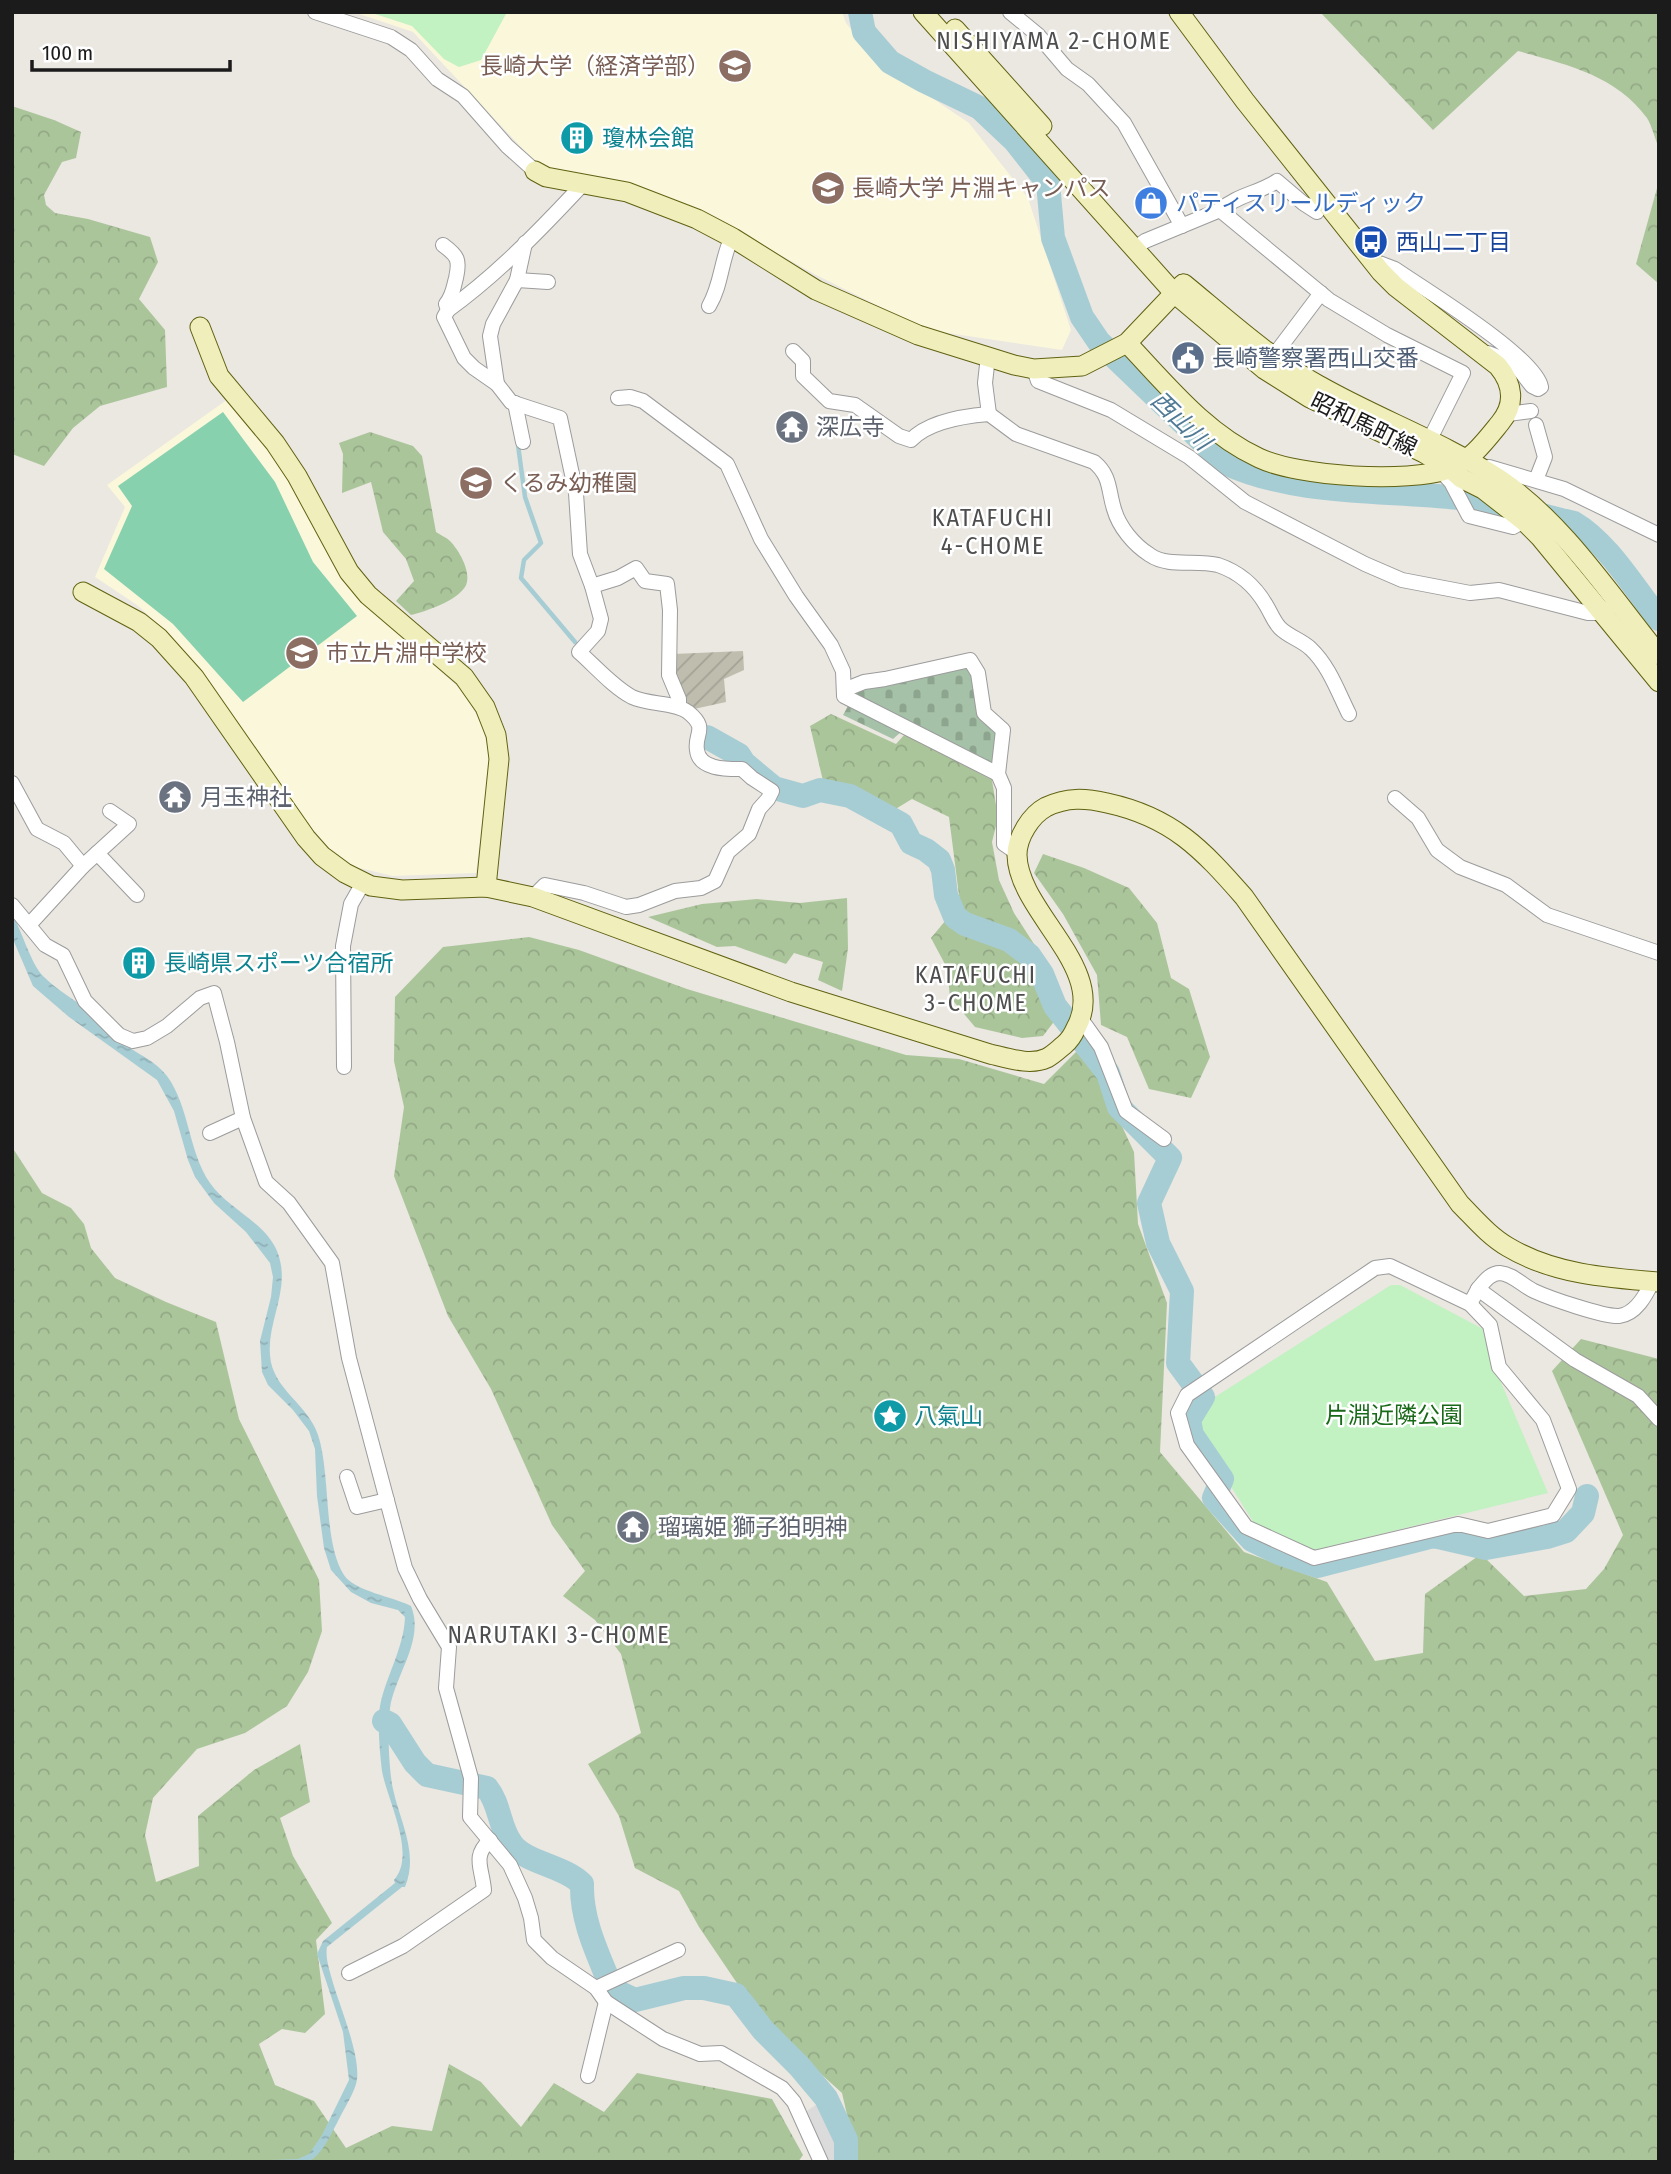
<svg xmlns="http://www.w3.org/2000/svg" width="1671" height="2174" font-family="'Fira Sans Condensed','Noto Sans JP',sans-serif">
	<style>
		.education { fill: #faf7db }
		.construction { fill: url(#construction-furrows) }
		.forest { fill: url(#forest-crowns) }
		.cemetery { fill: url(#cemetery-stones) }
		.park { fill: #c2f1c2 }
		.pitch { fill: #88d1af }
		.parking { fill: #dbdbdb }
		.water { fill: url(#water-ripples) }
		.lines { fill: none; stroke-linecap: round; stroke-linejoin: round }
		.stream { stroke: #a7cdd4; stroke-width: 4.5 }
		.river { stroke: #a7cdd4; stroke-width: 24 }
		.street-casing { stroke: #9c9c9c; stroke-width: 16 }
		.secondary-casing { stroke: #606212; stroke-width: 21 }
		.street { stroke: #fff; stroke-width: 14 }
		.secondary { stroke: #f0eeba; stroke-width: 19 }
		.labels { text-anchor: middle; stroke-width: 5; stroke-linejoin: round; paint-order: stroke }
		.education-label { font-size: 23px; fill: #785e54; stroke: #fff; text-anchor: start }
		.culture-label { font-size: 23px; fill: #0d838f; stroke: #fff; text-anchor: start }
		.shop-label { font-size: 23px; fill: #366cbe; stroke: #fff; text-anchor: start }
		.transit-label { font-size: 23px; fill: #164399; stroke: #fff; text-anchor: start }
		.service-label { font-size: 23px; fill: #4e5e75; stroke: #fff; text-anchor: start }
		.street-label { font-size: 23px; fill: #1b1b1b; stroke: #fff }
		.worship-label { font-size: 23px; fill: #5b616d; stroke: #fff; text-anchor: start }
		.park-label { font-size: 23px; fill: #186918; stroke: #fff }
		.neighbourhood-label { font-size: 24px; letter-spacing: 2px; fill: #4e4e4e; stroke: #fff }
		.water-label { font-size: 24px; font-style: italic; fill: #517a96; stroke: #fff }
	</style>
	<defs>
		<pattern id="construction-furrows" width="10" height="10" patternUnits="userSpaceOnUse" patternTransform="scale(1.75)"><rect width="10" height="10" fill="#bebdae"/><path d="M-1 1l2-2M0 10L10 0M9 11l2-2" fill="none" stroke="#a3a295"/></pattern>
		<pattern id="forest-crowns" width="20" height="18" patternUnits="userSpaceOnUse" patternTransform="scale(1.75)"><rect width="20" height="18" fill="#abc59b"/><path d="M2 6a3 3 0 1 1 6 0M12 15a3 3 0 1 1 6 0" fill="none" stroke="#93a985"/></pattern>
		<pattern id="cemetery-stones" width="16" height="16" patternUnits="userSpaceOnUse" patternTransform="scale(1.75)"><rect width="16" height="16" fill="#a5c1a7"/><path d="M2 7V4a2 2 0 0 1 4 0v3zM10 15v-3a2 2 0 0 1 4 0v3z" fill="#8da58f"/></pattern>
		<pattern id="water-ripples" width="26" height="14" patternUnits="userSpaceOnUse" patternTransform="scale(1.75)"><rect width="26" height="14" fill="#a7cdd4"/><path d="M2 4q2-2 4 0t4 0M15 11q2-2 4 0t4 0" fill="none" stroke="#8fafb5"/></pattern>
	</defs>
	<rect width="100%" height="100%" fill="#ebe7e1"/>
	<!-- education -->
	<g class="education">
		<path d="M 353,12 L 842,12 L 846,23 L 876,60 L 969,123 L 1028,198 L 1071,330 L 1062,350 L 927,330 L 816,275 L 698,209 L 606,177 L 570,173 L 551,169 L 533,160 L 413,32 Z"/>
		<path d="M 228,399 L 281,464 L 333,565 L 355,595 L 465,693 L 482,726 L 490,755 L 476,873 L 393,876 L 355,867 L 329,848 L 295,809 L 169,634 L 137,605 L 95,577 L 125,507 L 107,485 Z"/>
	</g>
	<!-- construction -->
	<path class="construction" d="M 743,651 L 744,670 L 724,679 L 726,702 L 694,709 L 683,698 L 675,678 L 674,654 Z"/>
	<!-- forest -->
	<g class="forest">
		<path d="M 1320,12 L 1659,12 L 1659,148 C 1655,139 1652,126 1647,118 C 1616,75 1565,64 1518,51 L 1433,130 Z"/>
		<path d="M 12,106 L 54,120 L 81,132 L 76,158 L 62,162 L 44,195 L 46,205 L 55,213 L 88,219 L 150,237 L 158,262 L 139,299 L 165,330 L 167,387 L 100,406 L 73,428 L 44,466 L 12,454 Z"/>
		<path d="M 1659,181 L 1659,284 L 1636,264 Z"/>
		<path d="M 370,432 L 413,446 L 422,456 L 436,532 C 440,535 446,537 450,541 C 459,550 473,574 465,587 C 456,601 427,611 411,615 L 396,601 L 414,581 L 406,559 L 383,532 L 371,482 L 342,493 L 343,454 L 339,443 Z"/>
		<path d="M 831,714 L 896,744 L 905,734 L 992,780 L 998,818 L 992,842 L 999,880 L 1014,913 L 1054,975 L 1062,997 L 1056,1019 L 1043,1036 L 1022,1038 L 975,1027 L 950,997 L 947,968 L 931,938 L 960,903 L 949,817 L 912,799 L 889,813 L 845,787 L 824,785 L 810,726 Z"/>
		<path d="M 1043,854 L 1084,868 L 1129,888 L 1157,923 L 1171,978 L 1189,989 L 1210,1057 L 1191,1098 L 1149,1089 L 1127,1037 L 1101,1025 L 1097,975 L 1063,914 L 1034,873 Z"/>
		<path d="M 847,898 L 848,948 L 842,991 L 818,980 L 823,962 L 794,953 L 786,964 L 735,946 L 717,947 L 648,917 L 702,904 L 757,899 L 800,903 Z"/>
		<path d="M 529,937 L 579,950 L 687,989 L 906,1055 L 959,1059 L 1044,1084 L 1084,1044 L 1134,1152 L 1138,1224 L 1167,1303 L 1160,1452 L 1244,1552 L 1327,1582 L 1375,1661 L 1423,1653 L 1425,1594 L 1481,1554 L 1524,1596 L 1586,1589 L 1604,1569 L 1623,1535 L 1552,1371 L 1581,1339 L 1659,1359 L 1659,2162 L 858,2162 L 842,2093 L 801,2056 L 743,1992 L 699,1927 L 679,1891 L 635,1868 L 619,1816 L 588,1764 L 641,1733 L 621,1654 L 595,1620 L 563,1596 L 585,1571 L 552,1525 L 491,1389 L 448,1316 L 394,1176 L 404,1107 L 394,1061 L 395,997 L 443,947 Z"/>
		<path d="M 12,1147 L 42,1193 L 71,1208 L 84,1224 L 91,1248 L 115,1278 L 166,1302 L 216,1322 L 239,1419 L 319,1580 L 322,1631 L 308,1672 L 287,1706 L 245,1733 L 197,1749 L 153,1798 L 145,1835 L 156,1882 L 199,1866 L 198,1816 L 254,1770 L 300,1744 L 310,1802 L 280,1818 L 293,1856 L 332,1923 L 316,1940 L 325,2014 L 305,2033 L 282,2029 L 259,2044 L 275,2085 L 314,2101 L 346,2148 L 392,2126 L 432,2131 L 449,2064 L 481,2082 L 521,2127 L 554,2083 L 604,2112 L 637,2073 L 772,2099 L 803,2155 L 798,2162 L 12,2162 Z"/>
	</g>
	<!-- cemetery -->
	<path class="cemetery" d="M 966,665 L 973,673 L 999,731 L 994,765 L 911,723 L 893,739 L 843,715 L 856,692 L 873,686 L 889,686 Z"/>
	<!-- park -->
	<g class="park">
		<path d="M 369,12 L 507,12 L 481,60 L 459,67 L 444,59 L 412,26 Z"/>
		<path d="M 1391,1285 L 1400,1285 L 1483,1329 L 1494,1366 L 1548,1493 L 1315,1550 L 1254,1523 L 1199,1436 L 1198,1417 L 1207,1402 Z"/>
	</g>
	<!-- pitch -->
	<path class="pitch" d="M 223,412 L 275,482 L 313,562 L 357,616 L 243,702 L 173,624 L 104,569 L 132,506 L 118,486 Z"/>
	<!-- parking -->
	<path class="parking" d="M 819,2103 L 838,2138 L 838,2158 L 832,2162 L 826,2162 L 804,2113 Z"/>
	<!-- water -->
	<path class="water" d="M 12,914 C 22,931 31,964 43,976 C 54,987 68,996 81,1005 C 94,1016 106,1030 120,1041 C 135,1053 155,1060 167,1076 C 190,1108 188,1151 210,1183 C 228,1209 265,1222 277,1251 C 292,1288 267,1319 270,1355 C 272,1389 308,1404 318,1435 C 331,1474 323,1543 344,1575 C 354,1591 394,1597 411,1606 C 425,1640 395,1675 390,1708 C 387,1726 389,1772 393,1789 C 400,1822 419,1853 405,1887 L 402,1887 L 327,1947 C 325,1959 330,1971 333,1983 C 340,2007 363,2061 356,2084 C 352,2097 343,2110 337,2123 C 330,2136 322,2155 308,2162 L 269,2162 L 271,2160 L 298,2159 L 309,2154 L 322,2135 L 349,2080 L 343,2032 L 317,1954 L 323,1941 L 395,1883 L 394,1880 C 417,1854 387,1800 382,1771 C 380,1754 377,1722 380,1706 C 386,1676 404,1648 405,1617 L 398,1610 L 371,1603 L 351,1592 L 331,1570 L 324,1548 L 317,1496 L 315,1449 L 309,1431 L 293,1410 L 268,1385 L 262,1372 L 260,1341 L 271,1297 L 273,1277 L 270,1263 L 246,1232 L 214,1203 L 195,1177 L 188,1160 L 174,1111 L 157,1080 L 69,1017 L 33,986 L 12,937 Z"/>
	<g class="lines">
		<!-- stream -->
		<path class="stream" d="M 518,445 L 525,497 L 541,543 L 524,560 L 521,578 L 575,642"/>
		<!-- river -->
		<g class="river">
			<path d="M 860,12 L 864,32 L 890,62 L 924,81 L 980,108 L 1015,141 L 1048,183 L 1053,238 L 1082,317 L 1099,342 L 1225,463 C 1300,497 1387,489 1468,499 C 1504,504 1539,515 1574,523 C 1608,543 1634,588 1659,619"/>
			<path d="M 707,737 L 739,755 L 744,763 L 774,788 L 803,796 L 820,790 L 850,796 L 901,824 L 911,843 L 926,850 L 939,860 L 943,870 L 946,895 L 955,917 L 965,924 L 1009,940 L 1029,955 L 1042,974 L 1055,1006 L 1108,1073 L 1119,1107 L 1170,1158 L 1149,1203 L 1158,1243 L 1182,1291 L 1178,1363 L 1203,1397 L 1189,1420 L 1192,1435 L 1222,1479 L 1214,1498 L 1252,1540 L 1279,1553 L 1318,1566 L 1434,1536 L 1486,1548 L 1547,1537 L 1566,1531 L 1583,1513 L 1587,1496"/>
			<path d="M 384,1721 L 390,1724 L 415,1763 L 427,1775 L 487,1788 C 500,1804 499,1827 511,1843 C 524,1863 563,1865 582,1884 C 581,1921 598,1954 612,1989 L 635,2000 L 684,1988 L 704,1988 L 736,1995 L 763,2030 L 799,2066 L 826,2098 L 846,2140 L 846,2162"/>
		</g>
		<!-- street casing -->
		<g class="street-casing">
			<g id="street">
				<path d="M 315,12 L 391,37 L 411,50 L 437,79 L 463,96 L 507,146 L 535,171"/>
				<path d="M 1010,12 L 1038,35 L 1067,69 L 1088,84 L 1124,123 L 1182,226"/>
				<path d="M 1220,210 C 1237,195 1259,193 1277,181 L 1303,203 L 1317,212"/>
				<path d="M 443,245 C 458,256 460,260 456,278 C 453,289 453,295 446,304 L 448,310 L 444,317 L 464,358 L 474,368 L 497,384 L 511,402 L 560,418 L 576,493 L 580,554 L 592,586 L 601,619 L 598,631 L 579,652 C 595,666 613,687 632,697 C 649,705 675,702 688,712 C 709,729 694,733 697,750 C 699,770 728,769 742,769 L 752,778 L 772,791 L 768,799 L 759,809 L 749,834 L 728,852 L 715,881 L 701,888 L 675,891 L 639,905 L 626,907 L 584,893 L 545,885 L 533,897"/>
				<path d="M 1135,248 L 1145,241 L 1220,210 L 1329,300 L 1387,335 L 1463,373 L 1426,447"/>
				<path d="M 1374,261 L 1395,269 C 1424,289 1536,357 1541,387 L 1538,389 L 1532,386 L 1514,363 L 1488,353"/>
				<path d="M 517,280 L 548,282"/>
				<path d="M 709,306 C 722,284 721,259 732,237"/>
				<path d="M 448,310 C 498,274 542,228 584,183"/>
				<path d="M 793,351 L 803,361 L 803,376 L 829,401 L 855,405 L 899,436 L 911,440 C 928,422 964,416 989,414 L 1016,434 L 1094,462 C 1111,476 1108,490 1114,509 C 1119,527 1134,545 1150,555 C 1169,568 1196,559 1218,565 C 1239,572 1255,586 1266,605 C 1271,613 1274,622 1280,628 C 1289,637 1302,640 1311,649 C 1329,666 1338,692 1349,714"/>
				<path d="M 988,356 L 985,383 L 989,414"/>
				<path d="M 1269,362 L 1321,293"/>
				<path d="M 1034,369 L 1038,381 L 1111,410 L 1189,457 L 1245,502 L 1365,564 L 1402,580 L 1470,593 L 1499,590 L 1588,613 L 1597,613 L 1607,609"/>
				<path d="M 497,384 L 490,336 L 493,324 L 517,280 L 525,243"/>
				<path d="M 618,398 L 630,397 L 643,401 L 727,464 L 761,539 L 796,596 L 831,645 L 843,671 L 844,696 L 998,774"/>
				<path d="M 515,403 L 523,442"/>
				<path d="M 1508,414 L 1531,411"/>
				<path d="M 1536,425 L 1545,457 L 1536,480"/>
				<path d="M 1489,467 L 1564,489 L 1659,535"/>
				<path d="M 1441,471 L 1451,482 L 1469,516 L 1513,527 L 1524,521"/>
				<path d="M 592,586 L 618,578 L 636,568 L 645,581 L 667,584 L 670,610 L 669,675 L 679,699 L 679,706"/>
				<path d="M 844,690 L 864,682 L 885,679 L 970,660 L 978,673 L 984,713 L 1003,730 L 998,774 L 1004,788 L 1004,844 L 1017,853"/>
				<path d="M 12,783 L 37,829 L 64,843 L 83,866"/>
				<path d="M 1395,798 L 1418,818 L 1437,850 L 1460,867 L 1506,885 L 1547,915 L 1659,953"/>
				<path d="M 97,853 L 137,895"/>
				<path d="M 12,905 L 45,945 L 63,955 L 85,1001 L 119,1035 L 133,1041 L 147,1038 L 167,1026 L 200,998 L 214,993 L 227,1042 L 243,1118 L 266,1182 L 289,1203 L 332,1263 L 349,1358 L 405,1568 L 420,1599 L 449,1647 L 446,1688 L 471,1778 L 470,1817 L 510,1865 L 525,1898 L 531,1918 L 534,1940 L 552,1958 L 596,1988 L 606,2002 L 663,2039 L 700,2054 L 721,2053 L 782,2088 L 794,2102 L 821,2162"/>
				<path d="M 29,925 L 83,866 L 129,824 L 110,811"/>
				<path d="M 1081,1019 L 1101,1047 L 1126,1111 L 1164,1139"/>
				<path d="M 344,1067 L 343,946 L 351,904 L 363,883"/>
				<path d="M 210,1133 L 243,1118"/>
				<path d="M 1390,1266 L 1470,1304 L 1490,1325 L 1499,1367 L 1543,1420 L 1569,1489 L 1553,1515 L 1488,1531 L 1458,1524 L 1314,1558 L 1246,1527 L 1187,1445 L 1178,1413 L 1187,1395 L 1375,1268 Z"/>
				<path d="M 1478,1289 C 1484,1282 1490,1273 1500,1273 C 1513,1274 1523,1286 1534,1291 C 1549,1298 1604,1317 1619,1316 C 1636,1314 1646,1295 1652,1282"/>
				<path d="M 1470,1304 L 1478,1289 L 1575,1360 L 1638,1396 L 1659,1419"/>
				<path d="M 347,1477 L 357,1507 L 387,1500"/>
				<path d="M 349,1973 L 403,1946 L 484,1890 C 482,1867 472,1857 490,1840"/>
				<path d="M 596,1988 L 678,1950"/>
				<path d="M 588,2076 L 606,2002"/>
			</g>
		</g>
		<!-- secondary casing -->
		<g class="secondary-casing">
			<g id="secondary">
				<path d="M 923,12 L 1174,293 L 1264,369 L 1310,398 L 1424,453 L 1451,469 L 1461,478 L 1483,489 L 1524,521 L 1540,537 L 1659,682"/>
				<path d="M 955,29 L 1042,126"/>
				<path d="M 535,171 L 546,177 L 627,192 L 697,219 L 733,238 L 816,290 L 918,335 L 1014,365 L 1034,369 L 1082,366 L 1127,343 L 1183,284"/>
				<path d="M 1184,284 C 1228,320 1270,359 1320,386 C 1378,419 1443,442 1499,479 C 1563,522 1611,596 1659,655"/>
				<path d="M 200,327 L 219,376 L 275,443 L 297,476 L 349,572 L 368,595 L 464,677 L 485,707 L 496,735 L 499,759 L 486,887"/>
				<path d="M 1127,343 C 1167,385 1205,433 1259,458 C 1299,477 1408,483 1449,469 C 1470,462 1487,439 1500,423 C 1516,404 1513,384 1498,366 L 1396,287 L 1381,272 L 1245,101 L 1179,12"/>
				<path d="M 83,592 L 139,622 L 159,638 L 194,677 L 306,838 L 322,856 L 345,873 L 371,886 L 402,890 L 486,887 L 533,897 L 791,992 L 990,1054 C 1008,1058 1030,1066 1047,1058 C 1053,1055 1059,1049 1064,1045 C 1070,1040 1073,1035 1076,1028 C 1109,969 1018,912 1017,855 C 1017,837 1031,815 1046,807 C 1067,797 1085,798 1107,803 C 1172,817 1202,849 1244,897 L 1460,1204 C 1475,1219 1489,1236 1508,1247 C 1553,1274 1607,1278 1659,1282"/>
			</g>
		</g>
		<!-- street -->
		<use href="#street" class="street"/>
		<!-- secondary -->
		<use href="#secondary" class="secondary"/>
	</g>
	<!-- icons -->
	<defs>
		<g id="university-disc" transform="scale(1.75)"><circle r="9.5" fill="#8d6e63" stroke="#fff"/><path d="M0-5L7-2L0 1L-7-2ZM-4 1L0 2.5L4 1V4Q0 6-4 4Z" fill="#fff"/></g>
		<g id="building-disc" transform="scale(1.75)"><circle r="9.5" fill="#0f9aa8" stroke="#fff"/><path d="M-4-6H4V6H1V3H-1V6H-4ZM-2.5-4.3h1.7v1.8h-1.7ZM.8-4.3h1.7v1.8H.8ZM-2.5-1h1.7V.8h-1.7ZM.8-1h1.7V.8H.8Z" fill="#fff"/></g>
		<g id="shop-disc" transform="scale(1.75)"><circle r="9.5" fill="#3f7fe0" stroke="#fff"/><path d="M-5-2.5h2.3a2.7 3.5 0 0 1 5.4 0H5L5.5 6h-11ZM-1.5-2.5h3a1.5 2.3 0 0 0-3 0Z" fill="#fff"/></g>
		<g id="bus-disc" transform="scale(1.75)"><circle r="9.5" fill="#1a4fb4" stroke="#fff"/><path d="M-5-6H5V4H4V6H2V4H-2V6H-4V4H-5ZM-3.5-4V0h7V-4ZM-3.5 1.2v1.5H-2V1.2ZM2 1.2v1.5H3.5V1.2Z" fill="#fff"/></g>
		<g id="civic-disc" transform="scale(1.75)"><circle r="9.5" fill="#5c6f8a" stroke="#fff"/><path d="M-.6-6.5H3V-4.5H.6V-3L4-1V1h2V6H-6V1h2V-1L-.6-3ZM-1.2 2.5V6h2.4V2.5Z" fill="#fff"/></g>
		<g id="temple-disc" transform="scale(1.75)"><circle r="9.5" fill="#6b7280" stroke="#fff"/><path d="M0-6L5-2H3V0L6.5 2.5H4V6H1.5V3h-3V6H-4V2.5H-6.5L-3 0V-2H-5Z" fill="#fff"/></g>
		<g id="school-disc" transform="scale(1.75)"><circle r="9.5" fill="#8d6e63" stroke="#fff"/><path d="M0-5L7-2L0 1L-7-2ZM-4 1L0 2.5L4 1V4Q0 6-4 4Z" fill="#fff"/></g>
		<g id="sight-disc" transform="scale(1.75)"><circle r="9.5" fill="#0f9aa8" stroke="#fff"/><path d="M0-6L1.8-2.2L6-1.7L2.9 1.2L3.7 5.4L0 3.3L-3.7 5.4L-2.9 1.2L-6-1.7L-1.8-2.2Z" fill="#fff"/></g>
	</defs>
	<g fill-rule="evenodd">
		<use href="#university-disc" x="735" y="66"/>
		<use href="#building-disc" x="577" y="138"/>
		<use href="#university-disc" x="828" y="188"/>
		<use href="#shop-disc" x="1151" y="203"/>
		<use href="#bus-disc" x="1371" y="242"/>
		<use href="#civic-disc" x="1188" y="358"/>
		<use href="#temple-disc" x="792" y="427"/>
		<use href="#school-disc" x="476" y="483"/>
		<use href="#school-disc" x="302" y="653"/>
		<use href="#temple-disc" x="175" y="797"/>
		<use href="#building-disc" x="139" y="963"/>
		<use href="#sight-disc" x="890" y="1416"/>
		<use href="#temple-disc" x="633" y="1527"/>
	</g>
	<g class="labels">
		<!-- education labels -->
		<g class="education-label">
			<text x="710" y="74" text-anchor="end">長崎大学（経済学部）</text>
			<text x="852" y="196">長崎大学 片淵キャンパス</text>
			<text x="500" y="491">くるみ幼稚園</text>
			<text x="326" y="661">市立片淵中学校</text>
		</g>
		<!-- culture labels -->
		<g class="culture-label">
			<text x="602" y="146">瓊林会館</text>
			<text x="164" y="971">長崎県スポーツ合宿所</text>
			<text x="914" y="1424">八氣山</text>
		</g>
		<!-- shop labels -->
		<g class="shop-label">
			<text x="1176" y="211">パティスリールディック</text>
		</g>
		<!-- transit labels -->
		<g class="transit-label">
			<text x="1396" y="250">西山二丁目</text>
		</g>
		<!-- service labels -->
		<g class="service-label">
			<text x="1212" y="366">長崎警察署西山交番</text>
		</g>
		<!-- street labels -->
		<g class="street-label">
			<text transform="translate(1364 424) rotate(26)" y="8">昭和馬町線</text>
		</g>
		<!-- worship labels -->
		<g class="worship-label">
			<text x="816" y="435">深広寺</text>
			<text x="200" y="805">月玉神社</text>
			<text x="658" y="1535">瑠璃姫 獅子狛明神</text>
		</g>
		<!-- park labels -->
		<g class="park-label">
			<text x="1394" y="1423">片淵近隣公園</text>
		</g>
		<!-- neighbourhood labels -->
		<g class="neighbourhood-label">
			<text x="1054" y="49">NISHIYAMA 2-CHOME</text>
			<text x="993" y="526">KATAFUCHI<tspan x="993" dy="28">4-CHOME</tspan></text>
			<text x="976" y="983">KATAFUCHI<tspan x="976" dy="28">3-CHOME</tspan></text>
			<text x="559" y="1643">NARUTAKI 3-CHOME</text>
		</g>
		<!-- water labels -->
		<g class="water-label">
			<text transform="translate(1181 421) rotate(44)" y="8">西山川</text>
		</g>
	</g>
	<!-- border -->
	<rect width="1671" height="2174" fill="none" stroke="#1b1b1b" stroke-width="28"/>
	<!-- scale -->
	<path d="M32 60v10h198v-10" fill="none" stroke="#1b1b1b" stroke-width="3.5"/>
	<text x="42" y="60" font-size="21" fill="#1b1b1b" stroke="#ffffff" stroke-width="5" paint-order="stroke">100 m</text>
</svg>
